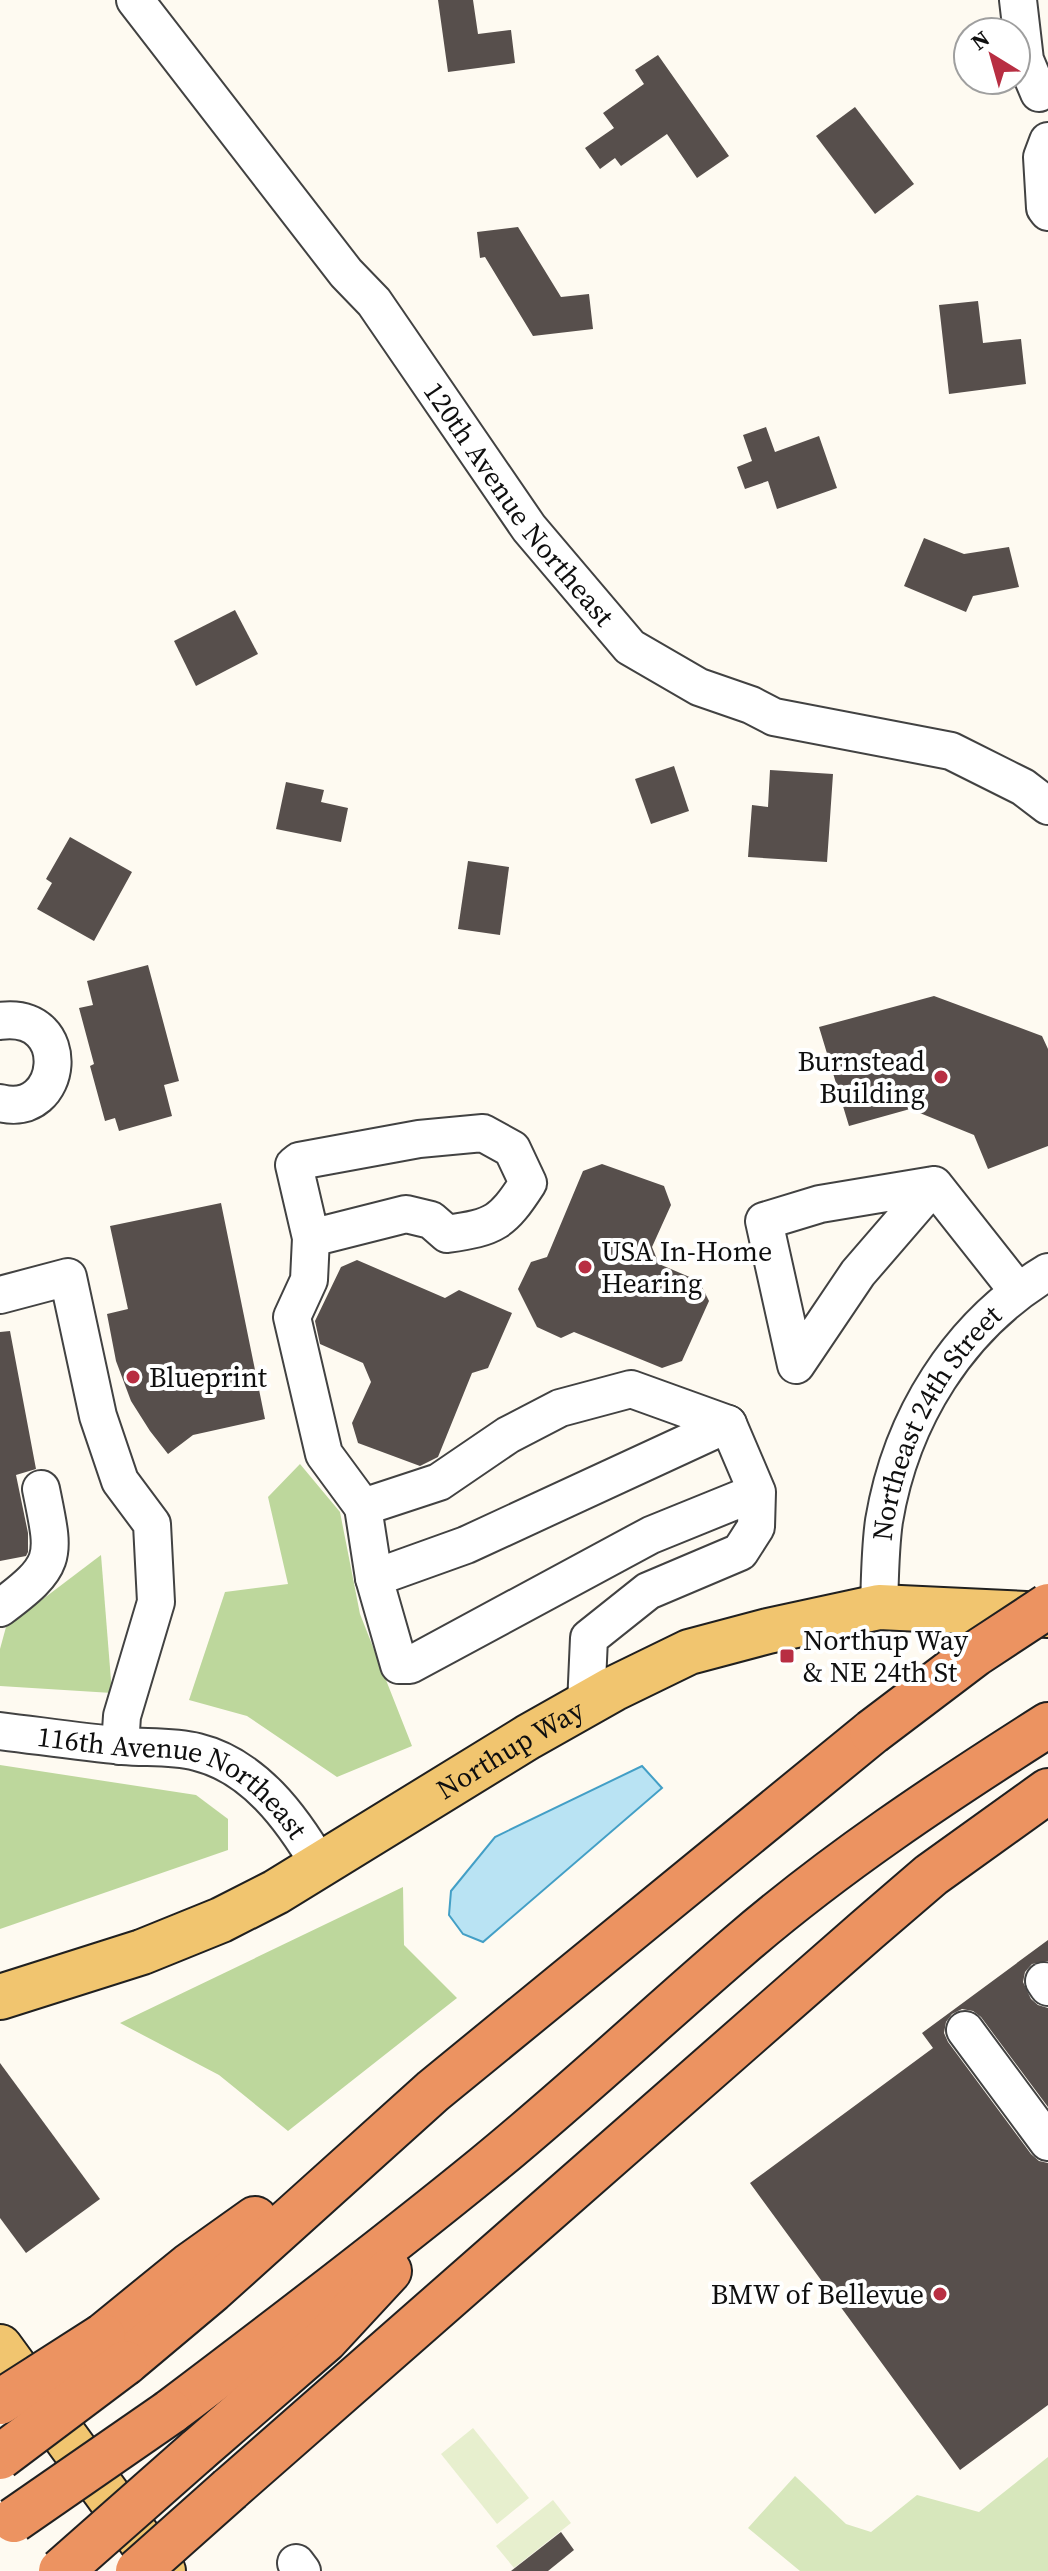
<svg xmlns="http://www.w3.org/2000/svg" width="1048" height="2571" font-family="'Source Serif 4',serif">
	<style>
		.green { fill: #d7e7bc }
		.forest { fill: #bdd79c }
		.pitch { fill: #e7efce }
		.water { fill: #b9e3f3; stroke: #439fc6; stroke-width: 2 }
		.building { fill: #574f4c }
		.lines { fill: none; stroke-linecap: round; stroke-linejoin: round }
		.minor-casing { stroke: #424242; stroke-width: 40 }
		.major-casing { stroke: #202020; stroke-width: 48 }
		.highway-casing { stroke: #202020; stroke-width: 48 }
		.minor { stroke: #fff; stroke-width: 36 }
		.major { stroke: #f1c56f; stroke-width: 44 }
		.highway { stroke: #ec9361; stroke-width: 44 }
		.highway-bridge-casing { stroke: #202020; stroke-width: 48; stroke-linecap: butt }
		.highway-bridge { stroke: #ec9361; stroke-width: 44 }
		.poi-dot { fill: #b82e42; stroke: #fff; stroke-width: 3 }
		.labels { text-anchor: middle; stroke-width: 8; stroke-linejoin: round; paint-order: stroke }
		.street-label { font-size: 28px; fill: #0f0f0f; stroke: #fff }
		.poi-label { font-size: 28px; fill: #0f0f0f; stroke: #fff; text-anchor: start }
	</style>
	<rect width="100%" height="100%" fill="#fefaf1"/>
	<!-- green -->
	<path class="green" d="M 1048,2457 L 1048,2571 L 800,2571 L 748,2528 L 795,2476 L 846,2524 L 871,2532 L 917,2495 L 979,2512 Z"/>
	<!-- forest -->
	<g class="forest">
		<path d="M 300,1464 L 340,1512 L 360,1614 L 412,1746 L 337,1777 L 247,1716 L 189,1700 L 225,1592 L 288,1584 L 268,1497 Z"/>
		<path d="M 101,1555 L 112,1693 L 0,1686 L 0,1649 L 6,1627 Z"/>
		<path d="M 0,1765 L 196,1795 L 228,1819 L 228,1850 L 0,1929 Z"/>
		<path d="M 403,1887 L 404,1945 L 457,1998 L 288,2131 L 219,2075 L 120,2023 Z"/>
	</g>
	<!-- pitch -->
	<g class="pitch">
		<path d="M 473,2428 L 529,2498 L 497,2524 L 441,2454 Z"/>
		<path d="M 553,2500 L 571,2523 L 514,2568 L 496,2546 Z"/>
	</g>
	<!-- water -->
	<path class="water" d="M 642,1766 L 662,1788 L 483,1942 L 463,1934 L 449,1915 L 451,1891 L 495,1837 Z"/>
	<!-- building -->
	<g class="building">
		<path d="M 438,0 L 473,0 L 478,34 L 511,30 L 515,63 L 448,72 Z"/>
		<path d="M 658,55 L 729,156 L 697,178 L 667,134 L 621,166 L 615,158 L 600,169 L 585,148 L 614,128 L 603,113 L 644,84 L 635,70 Z"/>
		<path d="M 855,107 L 914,184 L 875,214 L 816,136 Z"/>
		<path d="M 518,227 L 561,297 L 589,294 L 593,329 L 533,336 L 485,257 L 480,258 L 477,232 Z"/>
		<path d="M 978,301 L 983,343 L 1021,339 L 1026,384 L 949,394 L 939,305 Z"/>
		<path d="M 766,427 L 775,452 L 819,436 L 837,488 L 777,509 L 768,481 L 745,489 L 737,467 L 752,461 L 743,435 Z"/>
		<path d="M 924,538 L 964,554 L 1009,547 L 1019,587 L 973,596 L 966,612 L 904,586 Z"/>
		<path d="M 235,610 L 258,654 L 196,686 L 174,641 Z"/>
		<path d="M 674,766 L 689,811 L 651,824 L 635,779 Z"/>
		<path d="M 770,770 L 833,774 L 827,862 L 748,857 L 752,805 L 768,807 Z"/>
		<path d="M 286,782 L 324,790 L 321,802 L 348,808 L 341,842 L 276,829 Z"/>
		<path d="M 70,837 L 132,872 L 94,941 L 37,909 L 52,883 L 46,879 Z"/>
		<path d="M 468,861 L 509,867 L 500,935 L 458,929 Z"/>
		<path d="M 148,965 L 179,1081 L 164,1085 L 172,1116 L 119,1131 L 115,1118 L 105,1121 L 90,1066 L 94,1064 L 79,1008 L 93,1005 L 87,981 Z"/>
		<path d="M 934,996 L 1042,1036 L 1048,1049 L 1048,1146 L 988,1169 L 974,1135 L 910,1109 L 849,1126 L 819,1027 Z"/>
		<path d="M 602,1164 L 664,1186 L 671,1205 L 652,1247 L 659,1264 L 699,1281 L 709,1301 L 682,1361 L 662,1368 L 574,1332 L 561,1338 L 537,1327 L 518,1289 L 531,1262 L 547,1257 L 583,1171 Z"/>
		<path d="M 221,1203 L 265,1419 L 193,1435 L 168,1454 L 150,1431 L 131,1401 L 116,1361 L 107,1314 L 128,1309 L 110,1226 Z"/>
		<path d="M 357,1260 L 445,1298 L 459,1290 L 512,1313 L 488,1368 L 472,1373 L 438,1457 L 420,1466 L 358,1443 L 352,1423 L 371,1382 L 363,1363 L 320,1344 L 315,1321 L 341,1267 Z"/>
		<path d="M 10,1331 L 36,1469 L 16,1475 L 28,1533 L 28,1552 L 26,1556 L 0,1561 L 0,1332 Z"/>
		<path d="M 1048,1940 L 1048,1961 L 1032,1964 L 1025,1972 L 1023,1982 L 1031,1999 L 1038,2005 L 1048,2008 L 1048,2107 L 981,2017 L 973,2011 L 962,2009 L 952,2014 L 946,2022 L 944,2033 L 948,2042 L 1031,2154 L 1039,2161 L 1048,2163 L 1048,2405 L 960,2470 L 750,2183 L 933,2048 L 922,2033 Z"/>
		<path d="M 0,2063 L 100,2199 L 26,2253 L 0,2218 Z"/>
		<path d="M 561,2532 L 574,2550 L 548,2571 L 511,2571 Z"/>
	</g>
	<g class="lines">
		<!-- minor casing -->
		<g class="minor-casing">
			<g id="minor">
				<path id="s1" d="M 135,0 L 346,273 L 374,302 L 529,528 L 630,647 L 699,687 L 751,705 L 774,717 L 951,751 L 1023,787 L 1048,806"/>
				<path d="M 1018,0 L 1025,60 L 1039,93"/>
				<path d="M 1048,141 L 1042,157 L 1045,208 L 1048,212"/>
				<path d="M 0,1021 C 76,1011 64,1120 0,1103"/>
				<path d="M 934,1185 L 858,1273 L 796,1365 L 764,1221 L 820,1204 L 934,1185 L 1017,1290"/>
				<path d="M 311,1238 L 406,1214 L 431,1220 L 447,1234 C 495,1227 502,1223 528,1183 L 512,1149 L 483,1133 L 419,1139 L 299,1161 L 294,1165 L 311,1238 L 309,1280 L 292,1317 L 324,1454 L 363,1507"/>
				<path d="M 0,1295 L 68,1277 L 98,1416 L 120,1481 L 152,1524 L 156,1602 L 122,1716 L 120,1746"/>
				<path d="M 374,1578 L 363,1507 L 439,1482 L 508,1435 L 560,1408 L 631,1389 L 728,1424"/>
				<path id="s2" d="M 879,1607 C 880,1579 880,1549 884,1521 C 901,1419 958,1326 1048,1272"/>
				<path d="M 0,1608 C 59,1564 55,1558 41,1489"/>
				<path d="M 586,1705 L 589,1638 L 648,1591 L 740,1552 L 756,1527 L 757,1492 L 651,1535 L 410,1665 L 399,1665 L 374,1578 L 466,1545 L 728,1424 L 757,1492"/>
				<path id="s3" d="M 0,1731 C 41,1736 82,1742 123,1746 C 147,1748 173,1746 197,1752 C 254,1766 292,1818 320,1866"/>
				<path d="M 1044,1981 L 1048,1987"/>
				<path d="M 965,2030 L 1048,2142"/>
				<path d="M 296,2563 L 302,2571"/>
			</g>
		</g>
		<!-- major casing -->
		<g class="major-casing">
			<g id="major">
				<path id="s4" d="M 0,1997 L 142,1952 L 221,1920 L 276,1892 L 528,1737 L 613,1689 L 689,1652 L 768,1631 L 879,1607 L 1048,1615"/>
				<path d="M 0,2347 L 163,2571"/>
			</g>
		</g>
		<!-- highway casing -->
		<g class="highway-casing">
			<g id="highway">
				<path d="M 103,2336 L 189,2266 L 255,2219"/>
				<path d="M 125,2363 L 212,2290 L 433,2091 L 872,1732"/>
				<path d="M 170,2412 C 276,2332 381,2252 484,2168 C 571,2097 654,2019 739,1946 C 835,1863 941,1793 1048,1725"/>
				<path d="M 197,2451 L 325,2340 L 389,2271"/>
				<path d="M 230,2489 L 867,1930 L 931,1875 L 1048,1791"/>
			</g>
		</g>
		<!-- minor -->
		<use href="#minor" class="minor"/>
		<!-- major -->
		<use href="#major" class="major"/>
		<!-- highway -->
		<use href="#highway" class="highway"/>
		<!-- highway-bridge casing -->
		<g class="highway-bridge-casing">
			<g id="highway-bridge">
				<path d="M 872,1732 L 975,1654 L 1048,1606"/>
				<path d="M 0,2402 L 103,2336"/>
				<path d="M 0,2457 L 125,2363"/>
				<path d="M 14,2520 L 170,2412"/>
				<path d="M 61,2571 L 197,2451"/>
				<path d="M 138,2571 L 230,2489"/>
			</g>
		</g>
		<!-- highway-bridge -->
		<use href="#highway-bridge" class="highway-bridge"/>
	</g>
	<!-- markers -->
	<g class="poi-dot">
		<circle cx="941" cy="1077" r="8"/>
		<circle cx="585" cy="1267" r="8"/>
		<circle cx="133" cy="1377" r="8"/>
		<rect x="779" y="1648" width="16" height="16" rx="4"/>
		<circle cx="940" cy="2294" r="8"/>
	</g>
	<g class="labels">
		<!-- street labels -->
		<g class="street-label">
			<text dy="10" stroke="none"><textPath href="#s1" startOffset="634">120th Avenue Northeast</textPath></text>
			<text dy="10" stroke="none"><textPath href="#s2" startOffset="198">Northeast 24th Street</textPath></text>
			<text dy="10" stroke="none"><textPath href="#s4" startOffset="570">Northup Way</textPath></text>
			<text dy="10" stroke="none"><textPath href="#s3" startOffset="186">116th Avenue Northeast</textPath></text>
		</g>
		<!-- poi labels -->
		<g class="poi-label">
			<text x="925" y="1071" text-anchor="end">Burnstead<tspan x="925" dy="32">Building</tspan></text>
			<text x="601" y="1261">USA In-Home<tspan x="601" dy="32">Hearing</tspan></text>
			<text x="149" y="1387">Blueprint</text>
			<text x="803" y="1650">Northup Way<tspan x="803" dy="32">&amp; NE 24th St</tspan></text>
			<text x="924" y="2304" text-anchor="end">BMW of Bellevue</text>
		</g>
	</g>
	<!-- north arrow -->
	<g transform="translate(992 56) rotate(323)"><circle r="38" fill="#ffffff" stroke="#9f9f9f" stroke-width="2"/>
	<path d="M0-6L14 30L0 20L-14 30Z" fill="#b82e42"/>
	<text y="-12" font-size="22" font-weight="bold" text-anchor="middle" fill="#0f0f0f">N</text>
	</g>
</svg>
